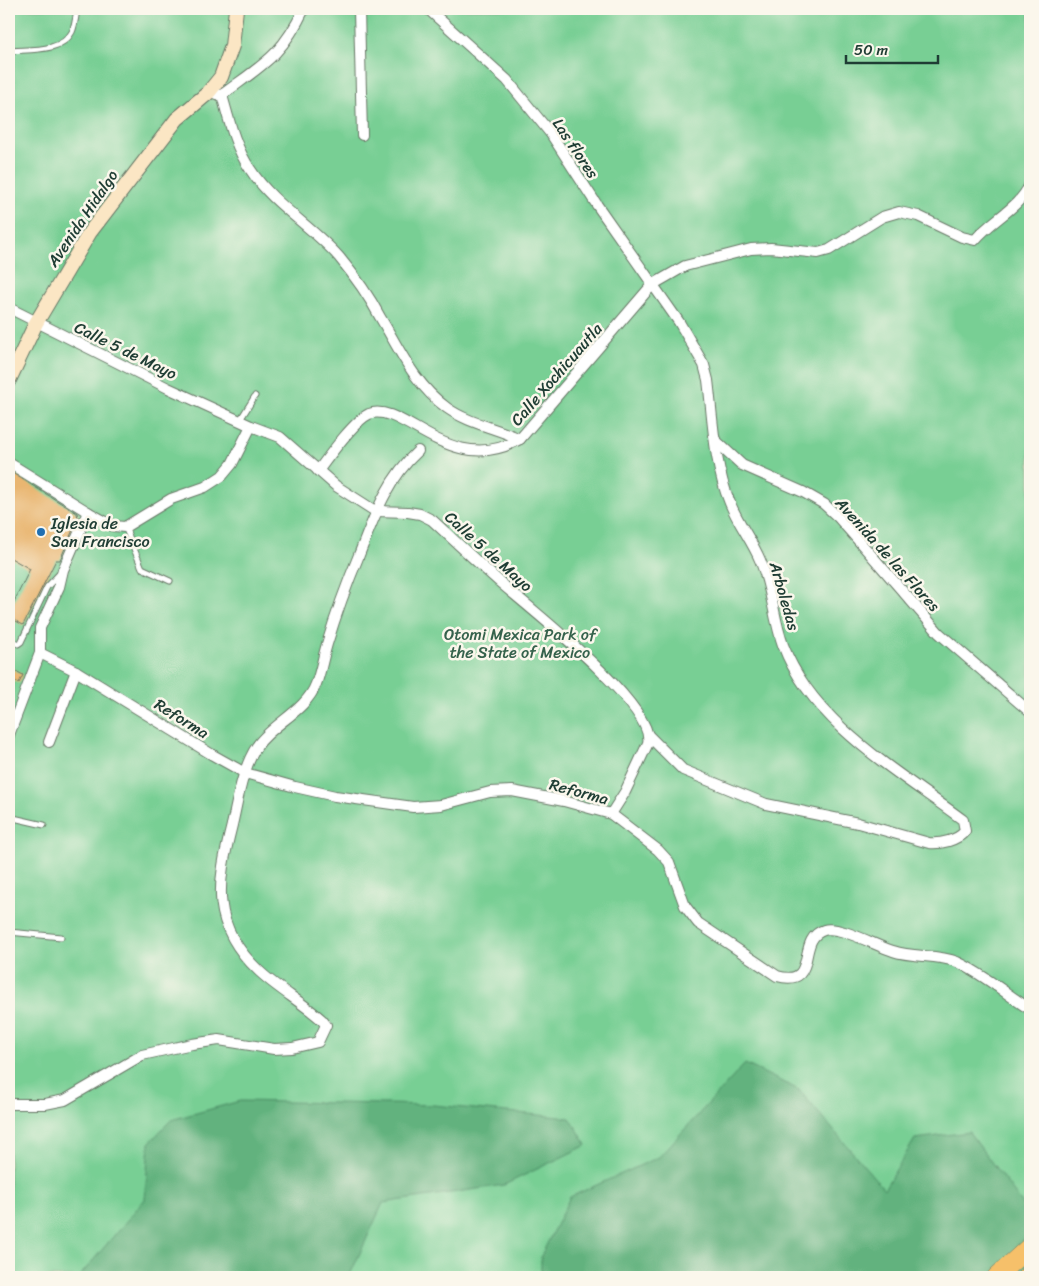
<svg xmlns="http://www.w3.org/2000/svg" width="1039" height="1286" font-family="Sriracha,sans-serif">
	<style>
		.green { fill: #78cf94; stroke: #4c8664 }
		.forest { fill: #62b27e; stroke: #407859 }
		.building { fill: #e9b671 }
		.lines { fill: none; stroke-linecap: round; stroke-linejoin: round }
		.service-casing { stroke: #687766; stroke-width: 7 }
		.minor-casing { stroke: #687766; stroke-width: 12 }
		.secondary-casing { stroke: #687766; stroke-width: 16 }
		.motorway-casing { stroke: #687766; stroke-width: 19 }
		.service { stroke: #fff; stroke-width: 5 }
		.minor { stroke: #fff; stroke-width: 10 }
		.secondary { stroke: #fbe6c4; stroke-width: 14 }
		.motorway { stroke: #f6c06b; stroke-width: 18 }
		.poi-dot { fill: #1f6fb2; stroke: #fbf7ec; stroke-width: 2 }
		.labels { text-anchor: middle; stroke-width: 5; stroke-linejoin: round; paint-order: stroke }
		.street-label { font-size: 16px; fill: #1f3d34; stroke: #fbf7ec }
		.poi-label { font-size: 16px; fill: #1f3d34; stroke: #fbf7ec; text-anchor: start }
		.park-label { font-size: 16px; fill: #35624c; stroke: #fbf7ec }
	</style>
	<rect width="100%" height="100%" fill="#fbf7ec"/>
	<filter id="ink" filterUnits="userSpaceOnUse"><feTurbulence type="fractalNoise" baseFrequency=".02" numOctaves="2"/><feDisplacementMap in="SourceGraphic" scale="10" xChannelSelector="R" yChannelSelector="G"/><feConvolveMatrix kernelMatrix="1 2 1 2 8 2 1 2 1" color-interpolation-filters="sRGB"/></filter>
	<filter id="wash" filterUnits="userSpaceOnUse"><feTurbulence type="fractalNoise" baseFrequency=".0096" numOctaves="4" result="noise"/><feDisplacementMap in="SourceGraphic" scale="20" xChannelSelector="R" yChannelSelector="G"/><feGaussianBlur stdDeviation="1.12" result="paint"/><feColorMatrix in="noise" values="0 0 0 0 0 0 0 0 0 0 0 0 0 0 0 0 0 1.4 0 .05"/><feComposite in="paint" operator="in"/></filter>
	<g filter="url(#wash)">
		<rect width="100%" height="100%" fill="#f0e2c4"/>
		<!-- green -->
		<rect class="green" x="9" y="9" width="1021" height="1268"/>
		<!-- forest -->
		<g class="forest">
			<path d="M 745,1064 L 799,1090 L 884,1189 L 915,1139 L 969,1132 L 1030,1214 L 1030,1277 L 541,1277 L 541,1256 L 570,1197 L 659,1157 Z"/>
			<path d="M 240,1101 L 433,1105 L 570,1118 L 587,1145 L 504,1185 L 383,1203 L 349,1277 L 79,1277 L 145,1199 L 149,1143 L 171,1120 Z"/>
		</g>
		<g id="blocks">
			<!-- building -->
			<g class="building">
				<path d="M 9,471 L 77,513 L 78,518 L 60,560 L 56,560 L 23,625 L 9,617 L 9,612 L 30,569 L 9,557 Z"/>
				<path d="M 9,667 L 23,675 L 19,683 L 9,678 Z"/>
			</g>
		</g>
	</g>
	<g filter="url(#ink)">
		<use href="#blocks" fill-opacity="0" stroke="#687766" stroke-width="1"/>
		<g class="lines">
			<!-- service casing -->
			<g class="service-casing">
				<g id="service">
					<path d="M 9,51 C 29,49 61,53 72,32 C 75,26 76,16 77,9"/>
					<path d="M 240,420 L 255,396"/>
					<path d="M 125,527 L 142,568 L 170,581"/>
					<path d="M 9,639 L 18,644 L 21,642 L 47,587 L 61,572"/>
					<path d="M 9,817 L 44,825"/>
					<path d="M 9,932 L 61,937"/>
				</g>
			</g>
			<!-- minor casing -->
			<g class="minor-casing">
				<g id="minor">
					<path d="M 359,9 L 362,135"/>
					<path d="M 428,9 L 507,80 L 551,134 L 597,205 L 679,322 L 704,365 L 708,380 C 713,421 714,465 730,503 C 738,523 752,541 760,560 C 772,587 773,617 783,645 C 812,723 899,772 963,820 L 965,831 C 957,841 940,844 929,843 L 858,823 L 766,804 L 683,770 L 649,736"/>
					<path d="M 216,94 L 222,95 C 262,65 282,56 304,9"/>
					<path d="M 222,95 C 229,120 235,147 250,169 C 272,204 312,226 339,257 C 354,275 369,296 380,317 C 400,350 414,384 447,408 C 468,423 496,428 520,439"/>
					<path d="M 9,308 L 168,388 L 251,426 L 280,437 L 336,486 L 375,511 L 408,512 L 420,514 L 432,520 C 455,541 478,563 502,584 C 530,608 656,707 648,743 L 625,792 L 611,814"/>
					<path d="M 715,440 L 742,465 L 803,492 L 824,504 L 838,517 L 939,633 L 1030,712"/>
					<path d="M 9,463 L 88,512 L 113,526 L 125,527 L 171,499 L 205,487 L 222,476 L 232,464 L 251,426"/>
					<path d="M 318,471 C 329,456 354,421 369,414 C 403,401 451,479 520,439 L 652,285 L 685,266 L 751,249 L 771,248 L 818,253 L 829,250 L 882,217 L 899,212 L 918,216 L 962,237 L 975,240 C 991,220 1020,208 1030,184"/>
					<path d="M 40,653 L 76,671 L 211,754 L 245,773 L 295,787 L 335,796 L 413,807 L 441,805 L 490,792 L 512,791 L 564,801 L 611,814 L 658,850 L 669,862 L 685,906 L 698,923 L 777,976 C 820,988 795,939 824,930 C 839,925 876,946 893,951 C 913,958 937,954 957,962 C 982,973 1005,993 1028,1008"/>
					<path d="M 9,735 L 40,653 L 40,628 L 59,587 L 63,570 L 88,512"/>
					<path d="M 49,742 L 76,671"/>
					<path d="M 9,1104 L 45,1104 L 65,1100 L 142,1055 L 192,1044 L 219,1040 L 274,1049 L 292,1048 L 318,1042 L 326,1025 L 322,1020 C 302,1002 278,989 259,971 C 210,925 217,884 232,825 C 238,799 242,769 257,746 C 273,723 306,711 316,684 C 321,671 323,657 327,644 C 336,614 347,584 359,555 C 374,517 387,479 418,451"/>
				</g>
			</g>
			<!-- secondary casing -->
			<g class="secondary-casing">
				<path id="secondary" d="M 9,380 L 36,323 L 90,232 L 177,119 L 208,93 L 221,77 L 232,46 L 236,9"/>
			</g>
			<!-- motorway casing -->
			<g class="motorway-casing">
				<g id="motorway">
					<path d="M 996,1277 L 1030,1246"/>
					<path d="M 1027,1277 L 1030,1274"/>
				</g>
			</g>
			<!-- service -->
			<use href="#service" class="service"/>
			<!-- minor -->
			<use href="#minor" class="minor"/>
			<!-- secondary -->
			<use href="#secondary" class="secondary"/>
			<!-- motorway -->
			<use href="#motorway" class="motorway"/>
		</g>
	</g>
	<!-- markers -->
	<circle class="poi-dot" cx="41" cy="532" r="5"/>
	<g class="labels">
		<!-- street labels -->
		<g class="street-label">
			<text transform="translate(576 148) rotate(56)" y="6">Las flores</text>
			<text transform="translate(82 218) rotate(-56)" y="6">Avenida Hidalgo</text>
			<text transform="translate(126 350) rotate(26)" y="6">Calle 5 de Mayo</text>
			<text transform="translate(556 374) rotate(-49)" y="6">Calle Xochicuautla</text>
			<text transform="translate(489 551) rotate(42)" y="6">Calle 5 de Mayo</text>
			<text transform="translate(888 554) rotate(48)" y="6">Avenida de las Flores</text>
			<text transform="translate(785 596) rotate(74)" y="6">Arboledas</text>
			<text transform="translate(182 718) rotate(32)" y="6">Reforma</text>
			<text transform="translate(579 791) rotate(15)" y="6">Reforma</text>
		</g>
		<!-- poi labels -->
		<g class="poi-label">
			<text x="51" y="529">Iglesia de<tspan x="51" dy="18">San Francisco</tspan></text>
		</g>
		<!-- park labels -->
		<g class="park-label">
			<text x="520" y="640">Otomi Mexica Park of<tspan x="520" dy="18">the State of Mexico</tspan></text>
		</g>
	</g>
	<!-- margin -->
	<rect width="1039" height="1286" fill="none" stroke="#fbf7ec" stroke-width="30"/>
	<!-- scale -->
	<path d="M846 55v8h92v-8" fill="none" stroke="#1f3d34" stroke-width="2.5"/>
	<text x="854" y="55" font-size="15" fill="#1f3d34" stroke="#fbf7ec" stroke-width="4" paint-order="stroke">50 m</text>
</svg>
